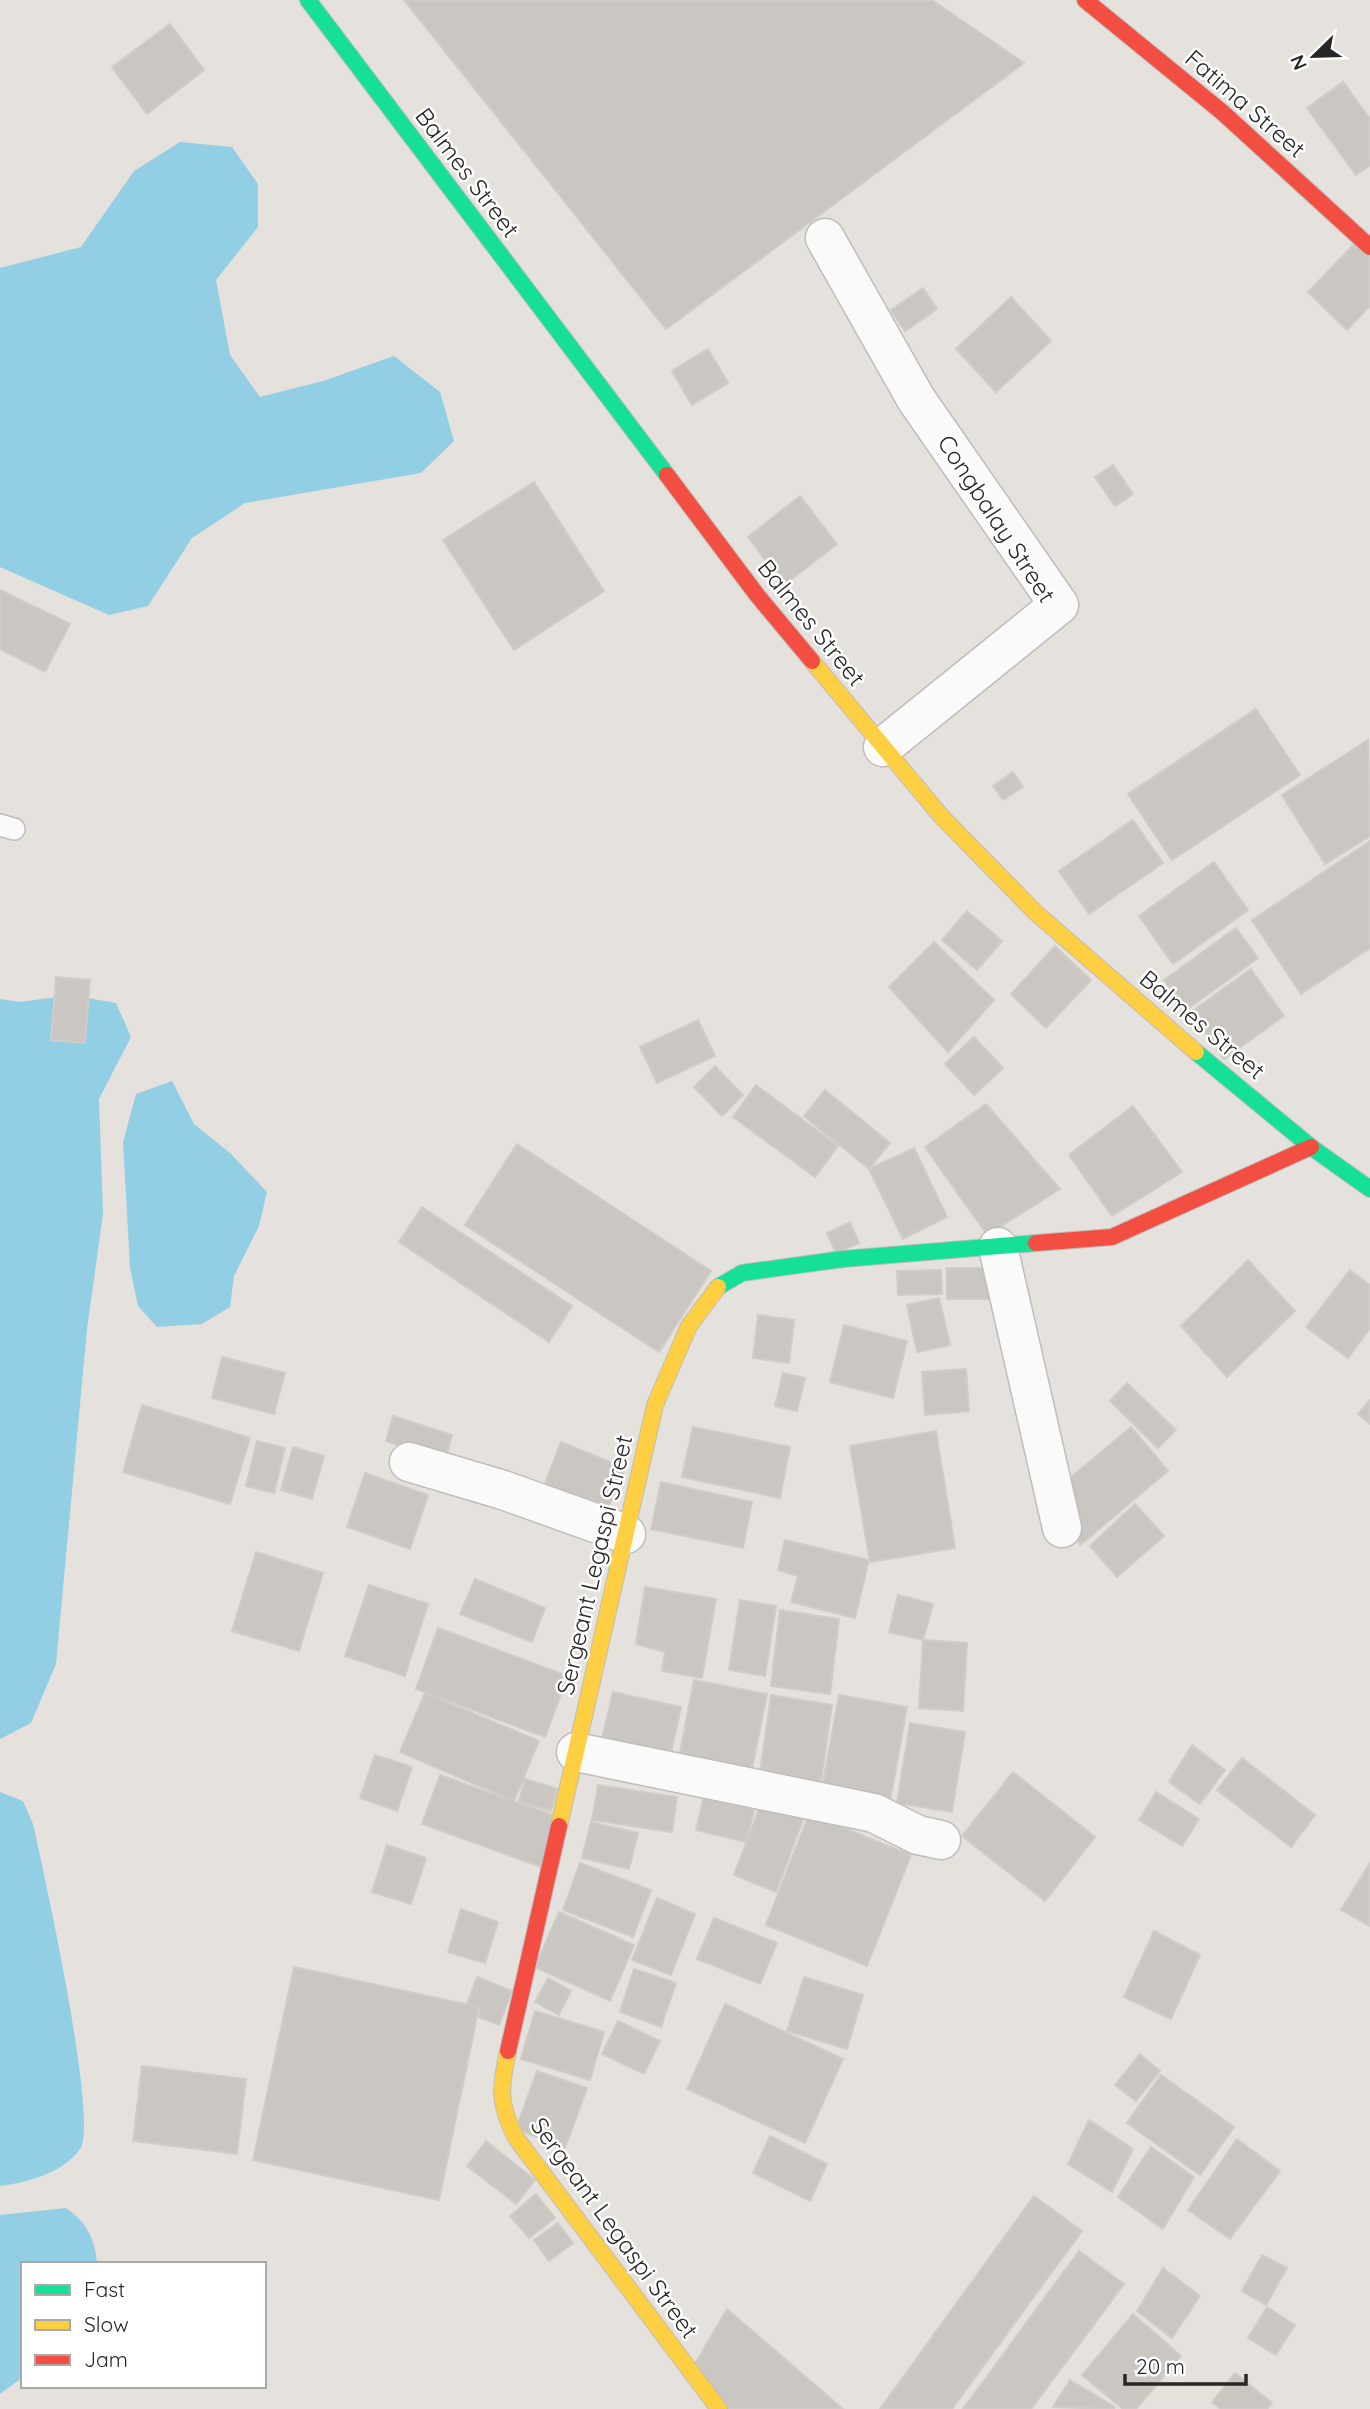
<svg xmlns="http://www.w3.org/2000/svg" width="1370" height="2409" font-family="Quicksand,sans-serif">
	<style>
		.water { fill: #92cee4 }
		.building { fill: #cac7c3; stroke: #d0cdc8; stroke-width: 2 }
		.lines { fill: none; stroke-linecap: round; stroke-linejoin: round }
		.lane-casing { stroke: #bfbdbd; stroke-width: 24 }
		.street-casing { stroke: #bfbdbd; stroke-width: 41 }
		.fast-casing { stroke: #bfbdbd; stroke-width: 18 }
		.slow-casing { stroke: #bfbdbd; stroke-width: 18 }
		.jam-casing { stroke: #bfbdbd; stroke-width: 18 }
		.lane { stroke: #fbfafa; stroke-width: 21 }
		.street { stroke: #fbfafa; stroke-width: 38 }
		.fast { stroke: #16e098; stroke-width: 16 }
		.slow { stroke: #ffcf43; stroke-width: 16 }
		.jam { stroke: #f24e42; stroke-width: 16 }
		.labels { text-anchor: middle; stroke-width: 5; stroke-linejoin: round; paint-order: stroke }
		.street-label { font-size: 24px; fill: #272727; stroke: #fff }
	</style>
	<rect width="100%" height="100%" fill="#e5e1dc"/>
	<!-- water -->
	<g class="water">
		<path d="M 180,142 L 232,147 L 258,184 L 258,227 L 216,280 L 230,355 L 260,397 L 323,381 L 394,356 L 440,392 L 454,441 L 421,473 L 245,503 L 192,538 L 148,606 L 109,615 L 0,567 L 0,268 L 81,247 L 134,171 Z"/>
		<path d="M 71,995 L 116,1003 L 131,1037 L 99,1099 L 103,1214 L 87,1329 L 56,1664 L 31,1723 L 0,1739 L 0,999 L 20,1002 Z"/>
		<path d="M 172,1081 L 194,1124 L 230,1153 L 267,1192 L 259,1226 L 234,1276 L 230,1307 L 202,1324 L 157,1327 L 138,1306 L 130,1267 L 123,1142 L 136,1094 Z"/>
		<path d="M 0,1792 L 23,1801 L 33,1824 C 43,1869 99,2121 80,2149 C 63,2173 28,2182 0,2186 Z"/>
		<path d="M 66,2208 C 86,2221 96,2240 97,2264 L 23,2264 L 23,2377 L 0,2394 L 0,2215 Z"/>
	</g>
	<!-- building -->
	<g class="building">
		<path d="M 404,0 L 932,0 L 1024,63 L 666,329 Z"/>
		<path d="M 170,24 L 204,70 L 147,114 L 112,67 Z"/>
		<path d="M 1343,82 L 1370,119 L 1370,165 L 1356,175 L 1307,108 Z"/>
		<path d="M 1357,241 L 1370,253 L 1370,306 L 1347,330 L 1308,292 Z"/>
		<path d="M 923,288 L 937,309 L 905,331 L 891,310 Z"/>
		<path d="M 1011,297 L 1051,341 L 996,392 L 956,349 Z"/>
		<path d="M 708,349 L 728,383 L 692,405 L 672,371 Z"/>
		<path d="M 1113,465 L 1133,494 L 1115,506 L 1095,477 Z"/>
		<path d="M 534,482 L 604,591 L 514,650 L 443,540 Z"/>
		<path d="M 800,496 L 837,544 L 784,585 L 748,537 Z"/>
		<path d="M 0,590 L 70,624 L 45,672 L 0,649 Z"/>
		<path d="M 1256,709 L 1300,775 L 1172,860 L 1128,794 Z"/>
		<path d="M 1368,740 L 1370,836 L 1325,864 L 1282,795 Z"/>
		<path d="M 1013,772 L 1023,787 L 1003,800 L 993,786 Z"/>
		<path d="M 1133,820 L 1163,863 L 1089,914 L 1059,871 Z"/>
		<path d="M 1370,841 L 1370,948 L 1301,994 L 1252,920 Z"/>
		<path d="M 1214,862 L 1248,910 L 1173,964 L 1139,916 Z"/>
		<path d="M 967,911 L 1002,941 L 977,970 L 942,940 Z"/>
		<path d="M 1236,928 L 1258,958 L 1186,1010 L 1164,980 Z"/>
		<path d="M 934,942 L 994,1000 L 948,1052 L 889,987 Z"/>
		<path d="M 1055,946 L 1091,980 L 1046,1028 L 1011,994 Z"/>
		<path d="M 1251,969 L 1284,1016 L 1224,1059 L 1191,1012 Z"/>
		<path d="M 56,977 L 90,980 L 85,1043 L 51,1040 Z"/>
		<path d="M 698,1020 L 715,1056 L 657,1083 L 640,1047 Z"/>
		<path d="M 974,1037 L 1003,1068 L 974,1095 L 945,1064 Z"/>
		<path d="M 715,1066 L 743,1095 L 722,1116 L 694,1087 Z"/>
		<path d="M 756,1085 L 838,1146 L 815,1177 L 733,1117 Z"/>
		<path d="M 825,1090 L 890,1143 L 869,1169 L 804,1116 Z"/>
		<path d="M 986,1104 L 1060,1189 L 987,1235 L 925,1147 Z"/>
		<path d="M 1133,1106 L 1182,1172 L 1112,1216 L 1069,1155 Z"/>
		<path d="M 517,1144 L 711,1271 L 659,1352 L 465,1225 Z"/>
		<path d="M 914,1148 L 947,1217 L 903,1239 L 869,1169 Z"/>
		<path d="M 422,1207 L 572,1306 L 549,1342 L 399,1242 Z"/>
		<path d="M 850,1222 L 859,1243 L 836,1253 L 827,1233 Z"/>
		<path d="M 1248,1260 L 1295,1311 L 1227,1377 L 1181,1326 Z"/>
		<rect x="947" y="1268" width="45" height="31"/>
		<path d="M 941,1270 L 942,1294 L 898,1295 L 897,1271 Z"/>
		<path d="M 1350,1270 L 1370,1285 L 1370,1328 L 1348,1358 L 1306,1327 Z"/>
		<path d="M 939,1298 L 950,1345 L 917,1352 L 907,1305 Z"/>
		<path d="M 758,1315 L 794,1320 L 789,1363 L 753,1358 Z"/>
		<path d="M 844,1325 L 907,1341 L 893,1398 L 830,1382 Z"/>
		<path d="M 222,1357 L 285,1373 L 274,1414 L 212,1398 Z"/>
		<path d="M 966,1369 L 969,1411 L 925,1415 L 922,1372 Z"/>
		<path d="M 783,1373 L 805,1378 L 797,1411 L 775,1406 Z"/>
		<path d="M 1127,1383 L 1176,1430 L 1158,1448 L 1110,1401 Z"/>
		<path d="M 1370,1400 L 1370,1424 L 1358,1414 Z"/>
		<path d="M 142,1405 L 250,1438 L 230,1504 L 123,1472 Z"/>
		<path d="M 393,1416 L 452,1435 L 445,1460 L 386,1441 Z"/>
		<path d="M 693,1427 L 790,1447 L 780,1498 L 682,1477 Z"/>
		<path d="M 1131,1427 L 1168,1471 L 1080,1545 L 1063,1484 Z"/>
		<path d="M 936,1431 L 955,1548 L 870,1562 L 850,1446 Z"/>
		<path d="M 257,1441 L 285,1448 L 274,1493 L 246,1486 Z"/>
		<path d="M 561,1442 L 625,1468 L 605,1516 L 542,1491 Z"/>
		<path d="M 293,1447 L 324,1456 L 312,1499 L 281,1490 Z"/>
		<path d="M 365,1473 L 428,1495 L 410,1549 L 347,1527 Z"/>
		<path d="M 661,1482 L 752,1502 L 743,1548 L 651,1529 Z"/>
		<path d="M 1135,1504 L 1164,1536 L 1117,1577 L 1090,1546 Z"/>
		<path d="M 785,1540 L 869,1560 L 855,1618 L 791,1602 L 798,1576 L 778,1570 Z"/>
		<path d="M 256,1552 L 323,1573 L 299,1651 L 232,1631 Z"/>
		<path d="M 475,1579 L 545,1608 L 532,1642 L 460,1614 Z"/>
		<path d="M 369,1585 L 428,1604 L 405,1676 L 345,1656 Z"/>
		<path d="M 645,1587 L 716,1599 L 702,1678 L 662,1671 L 665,1652 L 636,1644 Z"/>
		<path d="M 898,1595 L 933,1604 L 923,1640 L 889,1632 Z"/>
		<path d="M 740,1600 L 776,1606 L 765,1676 L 729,1670 Z"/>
		<path d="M 780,1610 L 839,1619 L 830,1694 L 771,1686 Z"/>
		<path d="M 438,1628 L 568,1676 L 545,1737 L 416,1689 Z"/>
		<path d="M 923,1640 L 967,1643 L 963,1711 L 919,1708 Z"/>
		<path d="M 694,1680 L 767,1694 L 751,1773 L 679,1758 Z"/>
		<path d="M 613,1692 L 681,1707 L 669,1763 L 600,1747 Z"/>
		<path d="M 425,1693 L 539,1741 L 514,1801 L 400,1752 Z"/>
		<path d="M 771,1695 L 832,1705 L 820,1788 L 759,1779 Z"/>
		<path d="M 839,1695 L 907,1707 L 890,1801 L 822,1788 Z"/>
		<path d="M 910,1723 L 965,1732 L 952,1812 L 897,1803 Z"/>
		<path d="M 1192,1745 L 1225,1770 L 1200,1804 L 1169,1782 Z"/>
		<path d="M 375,1755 L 412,1767 L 397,1811 L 360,1798 Z"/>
		<path d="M 1242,1758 L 1315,1815 L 1291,1847 L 1217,1790 Z"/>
		<path d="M 1013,1772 L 1095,1837 L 1045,1901 L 962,1836 Z"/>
		<path d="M 440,1775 L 559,1817 L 541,1867 L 422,1824 Z"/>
		<path d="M 525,1779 L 558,1789 L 551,1811 L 519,1801 Z"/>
		<path d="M 598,1785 L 677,1797 L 672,1832 L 592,1820 Z"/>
		<path d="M 706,1786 L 757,1798 L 746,1842 L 696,1830 Z"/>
		<path d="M 1156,1792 L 1199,1819 L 1182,1846 L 1139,1820 Z"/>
		<path d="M 763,1798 L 805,1814 L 776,1892 L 734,1875 Z"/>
		<path d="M 809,1814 L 911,1855 L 867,1966 L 766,1925 Z"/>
		<path d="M 591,1822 L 638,1833 L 629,1869 L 582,1858 Z"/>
		<path d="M 387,1845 L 426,1858 L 411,1904 L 372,1892 Z"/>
		<path d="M 580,1863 L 651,1890 L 633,1937 L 563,1910 Z"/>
		<path d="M 1370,1863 L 1370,1926 L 1341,1910 Z"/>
		<path d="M 657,1898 L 695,1914 L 671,1975 L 632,1960 Z"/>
		<path d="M 461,1909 L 498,1922 L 485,1963 L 448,1952 Z"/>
		<path d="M 559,1912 L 634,1945 L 610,2001 L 535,1967 Z"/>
		<path d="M 714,1918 L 777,1943 L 760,1984 L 697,1959 Z"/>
		<path d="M 1154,1931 L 1200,1955 L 1171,2019 L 1124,1997 Z"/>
		<path d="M 294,1967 L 479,2007 L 439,2200 L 253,2160 Z"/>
		<path d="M 634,1969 L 676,1983 L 661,2027 L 620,2012 Z"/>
		<path d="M 477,1977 L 512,1991 L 499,2025 L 478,2017 L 481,2007 L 467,2004 Z"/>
		<path d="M 804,1977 L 863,1995 L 847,2049 L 787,2031 Z"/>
		<path d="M 548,1978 L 571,1991 L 559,2015 L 535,2002 Z"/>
		<path d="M 725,2004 L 843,2059 L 805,2143 L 687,2089 Z"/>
		<path d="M 535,2011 L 604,2032 L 590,2080 L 521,2059 Z"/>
		<path d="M 618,2021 L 660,2041 L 644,2074 L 602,2054 Z"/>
		<path d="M 1140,2054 L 1160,2071 L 1136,2101 L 1115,2085 Z"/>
		<path d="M 142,2066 L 246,2079 L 237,2154 L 133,2141 Z"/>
		<path d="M 537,2071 L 587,2088 L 565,2148 L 516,2129 Z"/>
		<path d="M 1161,2075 L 1234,2127 L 1200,2175 L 1127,2123 Z"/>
		<path d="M 1089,2120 L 1133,2149 L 1112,2192 L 1068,2164 Z"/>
		<path d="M 770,2136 L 827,2164 L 810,2201 L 753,2173 Z"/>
		<path d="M 1237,2139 L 1280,2171 L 1230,2239 L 1188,2210 Z"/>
		<path d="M 486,2141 L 535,2180 L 516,2204 L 467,2166 Z"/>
		<path d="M 1151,2147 L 1194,2177 L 1163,2229 L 1118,2197 Z"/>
		<path d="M 536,2194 L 555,2218 L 529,2238 L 510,2216 Z"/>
		<path d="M 1034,2196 L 1082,2231 L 952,2409 L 880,2409 Z"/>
		<path d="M 558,2223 L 573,2243 L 549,2261 L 534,2240 Z"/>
		<path d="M 1079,2251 L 1124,2284 L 1031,2409 L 963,2409 Z"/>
		<path d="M 1262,2255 L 1287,2268 L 1266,2305 L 1242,2291 Z"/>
		<path d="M 1163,2268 L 1200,2296 L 1172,2338 L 1137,2311 Z"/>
		<path d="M 1267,2307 L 1295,2325 L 1276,2355 L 1248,2338 Z"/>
		<path d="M 727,2309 L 843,2409 L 726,2409 L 695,2364 Z"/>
		<path d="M 1133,2314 L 1181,2356 L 1136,2409 L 1123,2409 L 1082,2375 Z"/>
		<path d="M 1235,2373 L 1272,2403 L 1267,2409 L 1221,2409 L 1212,2402 Z"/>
		<path d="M 1070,2380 L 1115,2407 L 1114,2409 L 1053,2407 Z"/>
	</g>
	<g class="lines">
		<!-- lane casing -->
		<g class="lane-casing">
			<path id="lane" d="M 0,825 L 14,829"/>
		</g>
		<!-- street casing -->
		<g class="street-casing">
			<g id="street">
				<path d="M 825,238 L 916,399 L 1059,605 L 883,747"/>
				<path d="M 998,1247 L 1062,1528"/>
				<path d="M 409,1462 L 503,1490 L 626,1534"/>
				<path d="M 576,1752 L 874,1813 L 918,1835 L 941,1840"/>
			</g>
		</g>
		<!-- fast casing -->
		<g class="fast-casing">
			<g id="fast">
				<path d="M 308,0 L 667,475"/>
				<path d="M 1196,1052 L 1311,1147 L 1370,1189"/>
				<path d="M 718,1287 L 742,1273 L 843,1259 L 1036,1243"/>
			</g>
		</g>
		<!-- slow casing -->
		<g class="slow-casing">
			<g id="slow">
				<path d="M 812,661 L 941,816 L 1035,912 L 1196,1052"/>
				<path d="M 559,1826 L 655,1405 L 689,1326 L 718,1287"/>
				<path d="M 508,2051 C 500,2088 498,2103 516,2138 L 719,2409"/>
			</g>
		</g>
		<!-- jam casing -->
		<g class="jam-casing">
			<g id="jam">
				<path d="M 1085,0 L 1222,112 L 1370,247"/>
				<path d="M 667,475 L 757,595 L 812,661"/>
				<path d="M 1036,1243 L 1112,1237 L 1311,1147"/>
				<path d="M 508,2051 L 559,1826"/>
			</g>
		</g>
		<!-- lane -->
		<use href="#lane" class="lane"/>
		<!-- street -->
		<use href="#street" class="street"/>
		<!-- fast -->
		<use href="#fast" class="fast"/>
		<!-- slow -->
		<use href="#slow" class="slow"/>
		<!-- jam -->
		<use href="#jam" class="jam"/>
	</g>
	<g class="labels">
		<!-- street labels -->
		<g class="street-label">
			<text transform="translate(1245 104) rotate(41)" y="8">Fatima Street</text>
			<text transform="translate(467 173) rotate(53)" y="8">Balmes Street</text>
			<text transform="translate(996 519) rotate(57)" y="8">Congbalay Street</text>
			<text transform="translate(811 623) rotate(51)" y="8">Balmes Street</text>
			<text transform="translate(1202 1025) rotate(40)" y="8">Balmes Street</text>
			<text transform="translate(595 1565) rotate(-77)" y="8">Sergeant Legaspi Street</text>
			<text transform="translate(614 2228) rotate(54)" y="8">Sergeant Legaspi Street</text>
		</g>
	</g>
	<!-- legend -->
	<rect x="21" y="2262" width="245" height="126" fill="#ffffff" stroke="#a9a9a9" stroke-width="2"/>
	<rect x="35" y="2285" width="35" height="10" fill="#16e098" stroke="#a9a9a9" stroke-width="2"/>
	<text x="84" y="2297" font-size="21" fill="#272727">Fast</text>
	<rect x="35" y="2320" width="35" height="10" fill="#ffcf43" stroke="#a9a9a9" stroke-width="2"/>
	<text x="84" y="2332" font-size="21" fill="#272727">Slow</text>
	<rect x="35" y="2355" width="35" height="10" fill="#f24e42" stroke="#a9a9a9" stroke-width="2"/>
	<text x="84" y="2367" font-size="21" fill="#272727">Jam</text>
	<!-- north arrow -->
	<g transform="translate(1314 56) rotate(247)" stroke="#ffffff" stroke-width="5" paint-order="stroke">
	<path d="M0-5L12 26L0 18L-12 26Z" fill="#272727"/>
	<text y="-10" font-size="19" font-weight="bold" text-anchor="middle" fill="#272727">N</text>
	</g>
	<!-- scale -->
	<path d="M1125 2374v10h121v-10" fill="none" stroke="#272727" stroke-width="3.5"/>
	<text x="1136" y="2374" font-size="21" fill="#272727" stroke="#ffffff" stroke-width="5" paint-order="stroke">20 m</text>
</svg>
